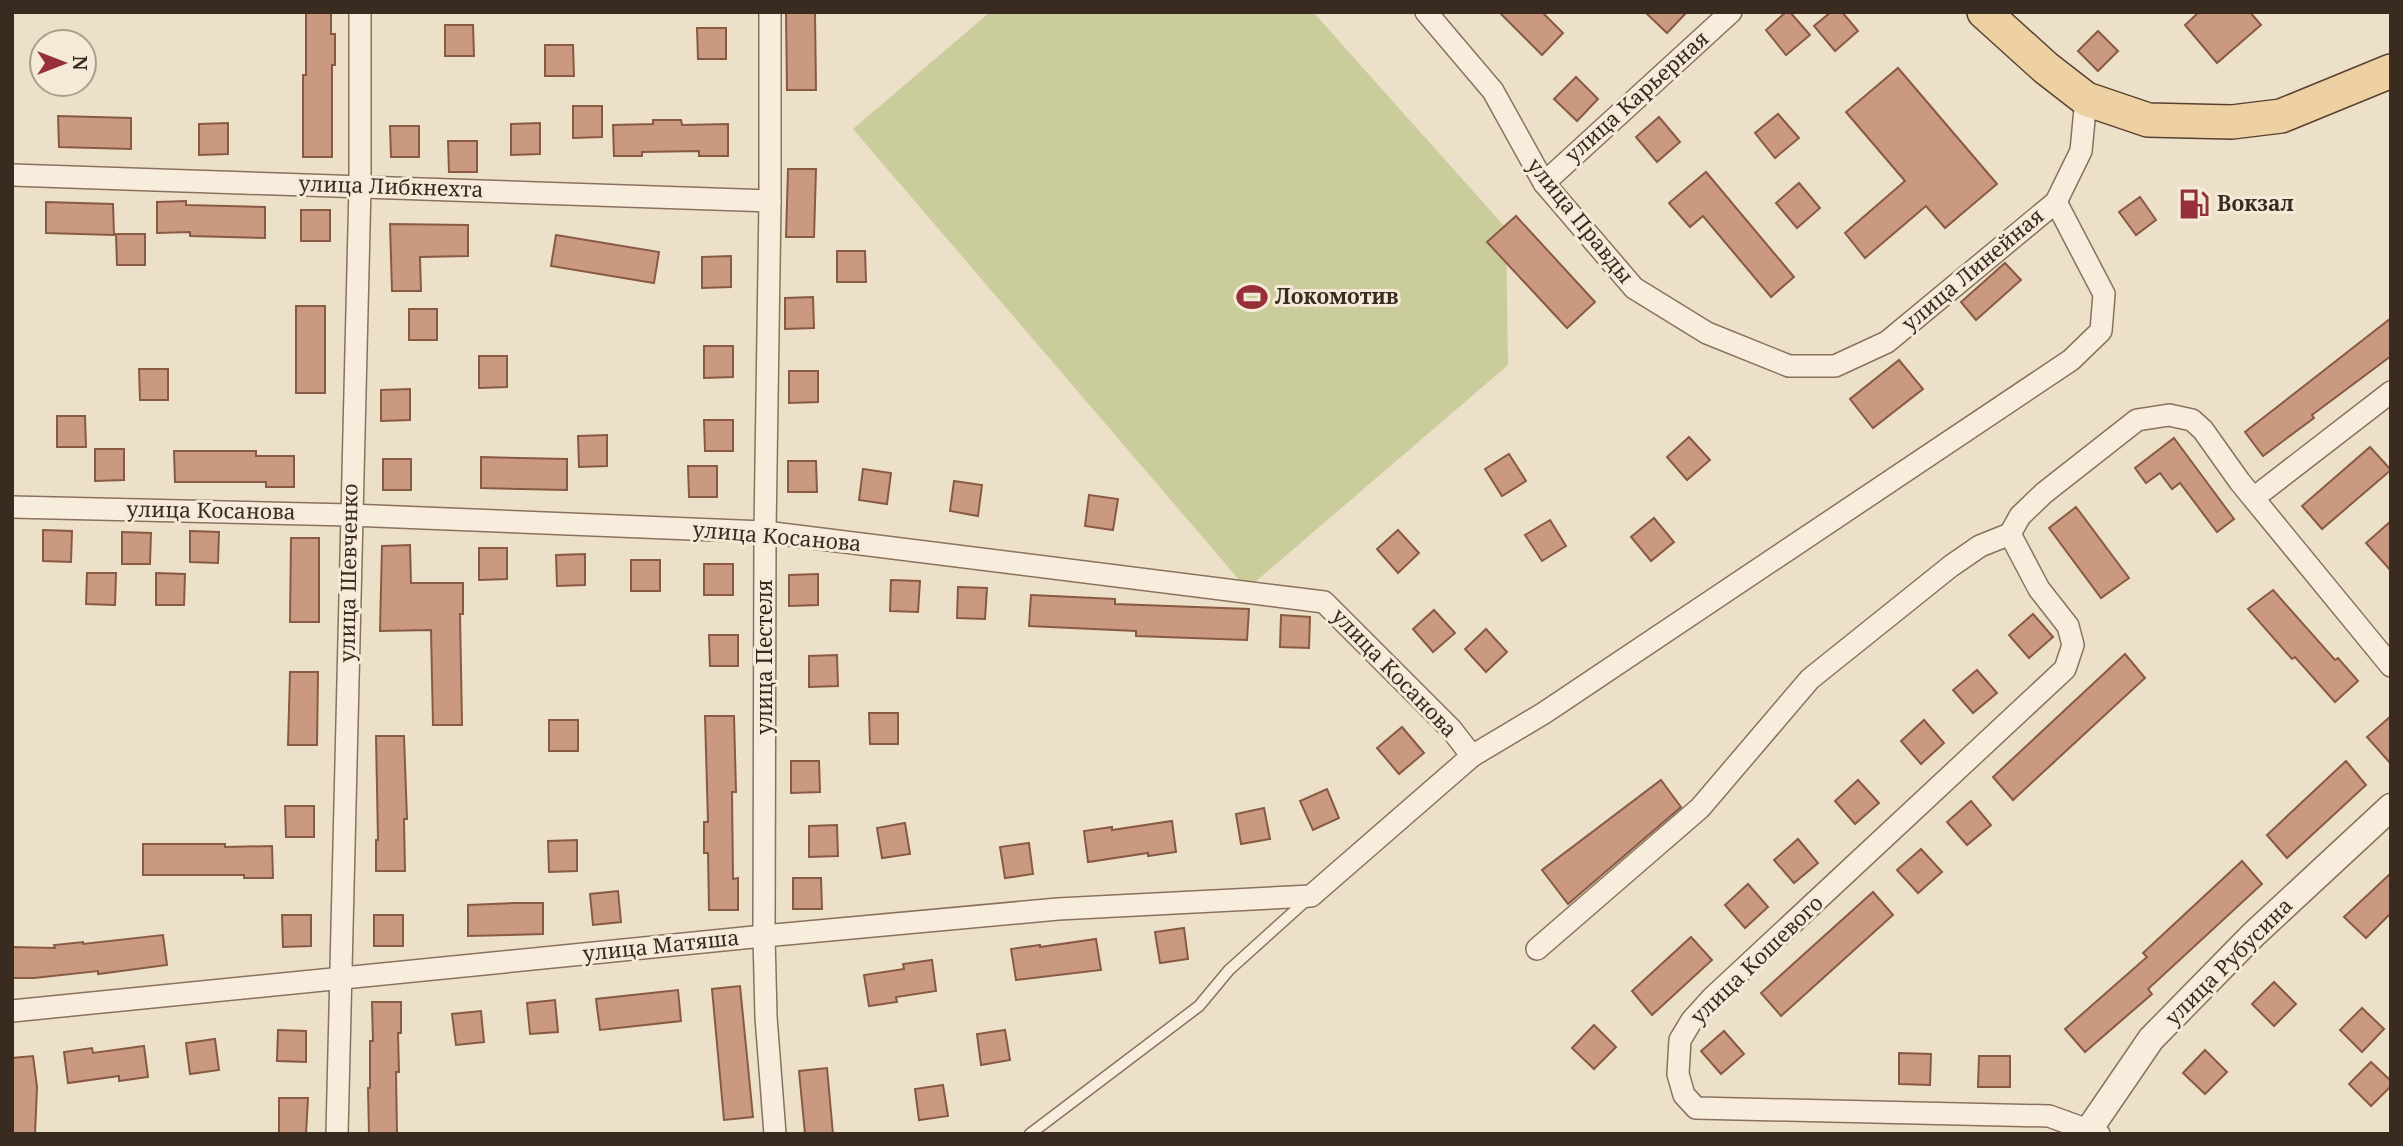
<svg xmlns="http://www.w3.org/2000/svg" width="2403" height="1146" font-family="'Noto Serif',serif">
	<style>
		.green { fill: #cacc9c }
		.building { fill: #ca9980; stroke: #885a44; stroke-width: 2 }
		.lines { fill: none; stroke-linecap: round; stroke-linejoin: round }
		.service-casing { stroke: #89715e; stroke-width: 13 }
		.minor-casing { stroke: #89715e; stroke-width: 24 }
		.tertiary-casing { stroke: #89715e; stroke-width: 29 }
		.primary-casing { stroke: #574031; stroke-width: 36 }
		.service { stroke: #f8eddc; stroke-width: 10 }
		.minor { stroke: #f8eddc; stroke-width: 21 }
		.tertiary { stroke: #f8eddc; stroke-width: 26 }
		.primary { stroke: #eed1a2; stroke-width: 33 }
		.labels { text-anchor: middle; stroke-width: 6; stroke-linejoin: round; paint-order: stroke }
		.street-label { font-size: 21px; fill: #3a2b21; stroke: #f5ead8 }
		.poi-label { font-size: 21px; font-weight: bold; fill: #3a2b21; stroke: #f5ead8; text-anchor: start }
	</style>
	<rect width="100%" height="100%" fill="#ede0c8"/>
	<!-- green -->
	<path class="green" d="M 990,12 L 1313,12 L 1506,228 L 1508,365 L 1247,589 L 853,129 Z"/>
	<!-- building -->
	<g class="building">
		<path d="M 306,12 L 331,12 L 331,34 L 335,34 L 335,65 L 332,65 L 332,157 L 303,157 L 303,75 L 306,75 Z"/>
		<path d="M 786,12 L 815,12 L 816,90 L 787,90 Z"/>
		<path d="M 1499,12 L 1542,12 L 1563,33 L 1542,55 Z"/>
		<path d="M 1645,12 L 1687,12 L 1667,33 Z"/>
		<path d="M 1786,12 L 1790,12 L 1810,35 L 1786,55 L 1766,30 Z"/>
		<path d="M 1831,12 L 1842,12 L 1858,31 L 1835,51 L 1814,26 Z"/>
		<path d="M 2199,12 L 2250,12 L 2261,25 L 2217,63 L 2185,25 Z"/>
		<path d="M 445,25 L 473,25 L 474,56 L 445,56 Z"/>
		<path d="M 697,28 L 726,28 L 726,59 L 698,59 Z"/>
		<path d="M 2098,31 L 2118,51 L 2098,71 L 2078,51 Z"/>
		<path d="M 545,45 L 573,45 L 574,76 L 545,76 Z"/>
		<path d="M 1898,68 L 1997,184 L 1945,228 L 1926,206 L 1865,258 L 1845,233 L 1905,181 L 1846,112 Z"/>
		<path d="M 1576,77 L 1598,99 L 1577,121 L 1554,99 Z"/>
		<path d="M 573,106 L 602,106 L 602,137 L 573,138 Z"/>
		<path d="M 1778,114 L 1799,138 L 1775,158 L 1755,133 Z"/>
		<path d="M 58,116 L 131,118 L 131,149 L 59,147 Z"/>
		<path d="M 1659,117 L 1680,142 L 1657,162 L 1636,137 Z"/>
		<path d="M 653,120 L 681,120 L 682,125 L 728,124 L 728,156 L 699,156 L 699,151 L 642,152 L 642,156 L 614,156 L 613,125 L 653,124 Z"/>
		<path d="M 228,123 L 228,154 L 199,155 L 199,124 Z"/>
		<path d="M 540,123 L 540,154 L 511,155 L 511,124 Z"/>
		<path d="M 390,126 L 419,126 L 419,157 L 391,157 Z"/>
		<path d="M 448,141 L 477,141 L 477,172 L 449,172 Z"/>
		<path d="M 788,169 L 816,169 L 814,237 L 786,237 Z"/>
		<path d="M 1706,172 L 1794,277 L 1771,297 L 1703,216 L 1690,227 L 1669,203 Z"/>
		<path d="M 1799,183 L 1820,208 L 1797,228 L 1776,203 Z"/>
		<path d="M 2140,197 L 2156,220 L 2136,235 L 2119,212 Z"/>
		<path d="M 186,201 L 186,205 L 265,207 L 265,238 L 190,236 L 190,232 L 157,233 L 157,202 Z"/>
		<path d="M 46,202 L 113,204 L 114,235 L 46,233 Z"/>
		<rect x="301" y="210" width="29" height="31"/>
		<path d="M 1516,216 L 1595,302 L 1567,328 L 1487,242 Z"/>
		<path d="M 390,224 L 468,225 L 468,256 L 420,257 L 421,291 L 392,291 Z"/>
		<path d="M 116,234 L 145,234 L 145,265 L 117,265 Z"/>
		<path d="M 556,235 L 659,252 L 654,283 L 551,266 Z"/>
		<path d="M 837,251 L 865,251 L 866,282 L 837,282 Z"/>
		<path d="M 731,256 L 731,287 L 702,288 L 702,257 Z"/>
		<path d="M 2005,263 L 2021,280 L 1976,320 L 1961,302 Z"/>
		<path d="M 813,297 L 814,328 L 785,329 L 785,298 Z"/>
		<rect x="296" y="306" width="29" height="87"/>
		<rect x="409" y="309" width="28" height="31"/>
		<path d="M 2391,318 L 2391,356 L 2312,415 L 2314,418 L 2263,456 L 2245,432 Z"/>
		<path d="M 704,346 L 733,346 L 733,377 L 704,378 Z"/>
		<path d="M 479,356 L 507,356 L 507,387 L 479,388 Z"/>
		<path d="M 1899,360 L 1923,389 L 1873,428 L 1850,399 Z"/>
		<path d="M 139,369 L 168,369 L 168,400 L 140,400 Z"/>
		<path d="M 789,371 L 818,371 L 818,402 L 789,403 Z"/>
		<path d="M 410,389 L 410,420 L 381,421 L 381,390 Z"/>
		<path d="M 57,416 L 85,416 L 86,447 L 57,447 Z"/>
		<path d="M 704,420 L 733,420 L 733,451 L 705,451 Z"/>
		<path d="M 607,435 L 607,466 L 579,467 L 578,436 Z"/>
		<path d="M 1689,437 L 1710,460 L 1687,480 L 1667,457 Z"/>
		<path d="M 2174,438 L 2234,519 L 2217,532 L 2180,483 L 2172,489 L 2160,473 L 2146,483 L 2135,468 Z"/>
		<path d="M 2370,447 L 2391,470 L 2322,529 L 2302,506 Z"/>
		<path d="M 95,449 L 124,449 L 124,480 L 95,481 Z"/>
		<path d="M 174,451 L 256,451 L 256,456 L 294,456 L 294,487 L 266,487 L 266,482 L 175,482 Z"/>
		<path d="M 1509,454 L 1526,481 L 1502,496 L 1485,469 Z"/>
		<path d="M 481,457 L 567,459 L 567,490 L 481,488 Z"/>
		<rect x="383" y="459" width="28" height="31"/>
		<path d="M 788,461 L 816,461 L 817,492 L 788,492 Z"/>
		<path d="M 688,466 L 717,466 L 717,497 L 689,497 Z"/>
		<path d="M 863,469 L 891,473 L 887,504 L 859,500 Z"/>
		<path d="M 954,481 L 982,485 L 978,516 L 950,511 Z"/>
		<path d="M 1089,495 L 1118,499 L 1113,530 L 1085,526 Z"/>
		<path d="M 2076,507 L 2129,578 L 2101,598 L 2049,528 Z"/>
		<path d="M 1654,518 L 1674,542 L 1651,561 L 1631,537 Z"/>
		<path d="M 1550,520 L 1566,546 L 1542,561 L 1525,535 Z"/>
		<path d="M 2391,521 L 2391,571 L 2366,543 Z"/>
		<path d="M 43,530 L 72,531 L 71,562 L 43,561 Z"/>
		<path d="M 1398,530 L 1419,553 L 1398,573 L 1377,549 Z"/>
		<path d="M 190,531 L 219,532 L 218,563 L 190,562 Z"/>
		<path d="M 122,532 L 151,533 L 150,564 L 122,564 Z"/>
		<path d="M 291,538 L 319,538 L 319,622 L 290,622 Z"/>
		<path d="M 410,545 L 411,583 L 463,583 L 463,614 L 460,614 L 462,725 L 433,725 L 431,630 L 380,631 L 382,546 Z"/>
		<path d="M 479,548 L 507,548 L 507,579 L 479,580 Z"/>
		<path d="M 585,554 L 585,585 L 557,586 L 556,555 Z"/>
		<rect x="631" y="560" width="29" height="31"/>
		<rect x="704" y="564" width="29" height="31"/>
		<path d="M 87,573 L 116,573 L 115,605 L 86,604 Z"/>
		<path d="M 156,573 L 185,574 L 184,605 L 156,605 Z"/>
		<path d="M 818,574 L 818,605 L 789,606 L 789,575 Z"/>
		<path d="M 891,580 L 920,581 L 918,612 L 890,611 Z"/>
		<path d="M 958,587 L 987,588 L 985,619 L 957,618 Z"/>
		<path d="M 2273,590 L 2335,660 L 2338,658 L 2358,681 L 2335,702 L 2295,657 L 2292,659 L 2248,609 Z"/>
		<path d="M 1031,595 L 1115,599 L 1115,604 L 1249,609 L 1247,640 L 1136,636 L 1136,631 L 1029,626 Z"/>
		<path d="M 1434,610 L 1455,633 L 1433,652 L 1413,629 Z"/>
		<path d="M 2033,614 L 2053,637 L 2029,658 L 2009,635 Z"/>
		<path d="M 1281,615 L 1310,617 L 1309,648 L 1280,647 Z"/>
		<path d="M 1486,629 L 1507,652 L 1486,672 L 1465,649 Z"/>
		<path d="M 709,635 L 738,635 L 738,666 L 710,666 Z"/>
		<path d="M 2125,654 L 2145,678 L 2013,800 L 1993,777 Z"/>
		<path d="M 837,655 L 838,686 L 809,687 L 809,656 Z"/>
		<path d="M 1977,670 L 1997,693 L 1973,713 L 1953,690 Z"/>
		<path d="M 290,672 L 318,672 L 317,745 L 288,745 Z"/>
		<path d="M 869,713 L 898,713 L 898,744 L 870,744 Z"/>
		<path d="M 705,716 L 734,716 L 736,792 L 732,792 L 733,879 L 738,878 L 738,910 L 709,910 L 708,853 L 704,853 L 704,822 L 708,822 Z"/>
		<path d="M 2391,716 L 2391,764 L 2367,737 Z"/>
		<rect x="549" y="720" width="29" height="31"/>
		<path d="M 1924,720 L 1944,743 L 1921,764 L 1901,741 Z"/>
		<path d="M 1402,727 L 1424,753 L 1399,774 L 1377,748 Z"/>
		<path d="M 376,736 L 404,736 L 407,819 L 404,819 L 405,871 L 376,871 L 376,840 L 378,840 Z"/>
		<path d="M 791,761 L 819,761 L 820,792 L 791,793 Z"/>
		<path d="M 2346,761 L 2366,785 L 2287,858 L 2267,835 Z"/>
		<path d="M 1661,780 L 1681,807 L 1568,904 L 1542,870 Z"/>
		<path d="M 1858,780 L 1879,803 L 1855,824 L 1835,801 Z"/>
		<path d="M 1327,789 L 1339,818 L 1313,830 L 1300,801 Z"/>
		<path d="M 1971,801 L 1991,825 L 1967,845 L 1947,822 Z"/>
		<path d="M 285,806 L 314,806 L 314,837 L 286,837 Z"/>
		<path d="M 1264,808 L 1270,839 L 1241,844 L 1236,814 Z"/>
		<path d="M 1172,821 L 1176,852 L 1148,856 L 1148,853 L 1088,862 L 1084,831 L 1112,827 L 1112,830 Z"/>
		<path d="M 905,823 L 910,854 L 882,858 L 877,828 Z"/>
		<path d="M 837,825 L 838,856 L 809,857 L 809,826 Z"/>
		<path d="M 1798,839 L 1818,863 L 1794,883 L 1774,860 Z"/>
		<path d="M 577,840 L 577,871 L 549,872 L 548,841 Z"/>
		<path d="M 1029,843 L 1033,874 L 1005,878 L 1000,847 Z"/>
		<path d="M 143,844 L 225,844 L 225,847 L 272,846 L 273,878 L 244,878 L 244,875 L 143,875 Z"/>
		<path d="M 1921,849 L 1942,872 L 1918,893 L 1897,870 Z"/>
		<path d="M 2242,861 L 2262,884 L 2148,989 L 2152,994 L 2085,1052 L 2065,1029 L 2147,957 L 2143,953 Z"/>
		<path d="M 2391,873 L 2391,913 L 2366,938 L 2344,917 Z"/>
		<path d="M 793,878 L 821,878 L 822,909 L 793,909 Z"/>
		<path d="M 1748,884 L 1768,907 L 1745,928 L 1725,905 Z"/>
		<path d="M 618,891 L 621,922 L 593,925 L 590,894 Z"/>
		<path d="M 1873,892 L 1893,915 L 1781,1016 L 1761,993 Z"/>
		<path d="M 514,903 L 543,903 L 543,934 L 468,936 L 468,905 Z"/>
		<path d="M 282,915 L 311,915 L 311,946 L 283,947 Z"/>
		<rect x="374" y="915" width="29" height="31"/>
		<path d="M 1184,928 L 1188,959 L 1160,963 L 1155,932 Z"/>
		<path d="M 163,935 L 167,965 L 98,974 L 98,971 L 34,978 L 12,978 L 12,947 L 55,948 L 54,945 L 83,942 L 83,944 Z"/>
		<path d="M 1691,937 L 1712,960 L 1652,1015 L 1632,991 Z"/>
		<path d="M 1096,939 L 1101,970 L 1016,980 L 1011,949 L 1040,945 L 1040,947 Z"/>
		<path d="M 932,960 L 936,991 L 896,997 L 897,1002 L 869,1006 L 864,975 L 904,969 L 903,964 Z"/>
		<path d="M 2274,982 L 2296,1004 L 2274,1026 L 2252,1004 Z"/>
		<path d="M 740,986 L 753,1117 L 724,1120 L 712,989 Z"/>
		<path d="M 678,990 L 681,1021 L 600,1030 L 596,999 Z"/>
		<path d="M 555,1000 L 558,1032 L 530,1034 L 527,1003 Z"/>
		<path d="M 372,1002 L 401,1002 L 401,1033 L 398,1033 L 399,1072 L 396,1072 L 397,1134 L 369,1134 L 368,1088 L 370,1088 L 370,1041 L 373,1041 Z"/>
		<path d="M 2362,1008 L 2384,1029 L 2362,1052 L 2340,1030 Z"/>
		<path d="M 481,1011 L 484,1042 L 456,1045 L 452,1014 Z"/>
		<path d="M 1594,1025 L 1616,1047 L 1594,1069 L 1572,1048 Z"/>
		<path d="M 278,1030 L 306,1031 L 306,1062 L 277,1061 Z"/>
		<path d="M 1005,1030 L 1010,1060 L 981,1065 L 977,1034 Z"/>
		<path d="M 1724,1031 L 1744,1054 L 1721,1074 L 1701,1051 Z"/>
		<path d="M 215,1039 L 219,1070 L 190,1074 L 186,1043 Z"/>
		<path d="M 144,1046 L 148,1077 L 119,1081 L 119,1076 L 68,1083 L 64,1052 L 92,1048 L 93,1053 Z"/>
		<path d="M 2205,1050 L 2227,1072 L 2205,1094 L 2183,1073 Z"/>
		<path d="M 1899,1053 L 1931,1054 L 1930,1085 L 1899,1084 Z"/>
		<path d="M 33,1056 L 37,1087 L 35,1134 L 12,1134 L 12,1058 Z"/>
		<path d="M 1979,1056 L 2010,1056 L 2010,1087 L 1978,1087 Z"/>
		<path d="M 2371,1062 L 2391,1081 L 2391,1086 L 2371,1106 L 2349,1084 Z"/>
		<path d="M 827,1068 L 833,1134 L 805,1134 L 799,1071 Z"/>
		<path d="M 943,1085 L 948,1116 L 919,1120 L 915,1089 Z"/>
		<path d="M 279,1098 L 308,1098 L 306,1134 L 279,1134 Z"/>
	</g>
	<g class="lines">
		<!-- service casing -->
		<g class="service-casing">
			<path id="service" d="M 1030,1134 L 1199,1006 L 1229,970 L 1309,898"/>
		</g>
		<!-- minor casing -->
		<g class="minor-casing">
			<g id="minor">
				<path d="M 770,12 L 770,201 L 765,532 L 764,936 L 766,1017 L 775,1134"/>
				<path d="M 1426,12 L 1493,91 L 1544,183 L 1634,288 L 1707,333 L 1789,366 L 1835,366 L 1887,342 L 2056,202 L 2081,151 L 2086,99"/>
				<path d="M 12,175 L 770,201"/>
				<path d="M 1544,183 L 1731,12"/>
				<path d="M 2255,497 L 2391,392"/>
				<path d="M 12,507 L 350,515 L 765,532 L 1324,602 L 1451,729 L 1472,756"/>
				<path d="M 2010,534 L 2039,589 L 2068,626 L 2073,645 L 2065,669 L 1712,998 L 1692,1020 L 1680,1040 L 1678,1074 L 1684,1095 L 1696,1108 L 2049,1116 L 2099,1134"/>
				<path d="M 1537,949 L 1700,808 L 1810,679 L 1951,566 L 1980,546 L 2010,534 L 2020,516 L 2044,493 L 2137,420 L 2169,415 L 2192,420 L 2203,430 L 2240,482 L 2391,666"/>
				<path d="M 12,1011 L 764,936 L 1058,909 L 1311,896 L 1472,756 L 1544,713 L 2071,360 L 2101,331 L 2104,294 L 2056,202"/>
				<path d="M 337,1134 L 360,186 L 360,12"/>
			</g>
		</g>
		<!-- tertiary casing -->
		<g class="tertiary-casing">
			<path id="tertiary" d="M 2086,1134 L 2151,1039 L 2253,935 L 2391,807"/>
		</g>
		<!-- primary casing -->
		<g class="primary-casing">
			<path id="primary" d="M 1984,12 L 2046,68 L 2086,99 L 2148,120 L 2232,122 L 2281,116 L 2391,71"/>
		</g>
		<!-- service -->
		<use href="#service" class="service"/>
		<!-- minor -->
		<use href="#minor" class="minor"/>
		<!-- tertiary -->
		<use href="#tertiary" class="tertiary"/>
		<!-- primary -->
		<use href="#primary" class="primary"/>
	</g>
	<!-- icons -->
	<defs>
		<g id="fuel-bare" transform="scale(2.415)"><path d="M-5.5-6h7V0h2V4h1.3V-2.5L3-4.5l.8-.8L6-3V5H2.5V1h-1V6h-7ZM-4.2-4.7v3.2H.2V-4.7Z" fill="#962f38" stroke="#f5ead8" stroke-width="2.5" paint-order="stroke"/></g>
		<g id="stadium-bare" transform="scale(2.415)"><path d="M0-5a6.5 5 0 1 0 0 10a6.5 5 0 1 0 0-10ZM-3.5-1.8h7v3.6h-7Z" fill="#962f38" stroke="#f5ead8" stroke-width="2.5" paint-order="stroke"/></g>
	</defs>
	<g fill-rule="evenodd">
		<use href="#fuel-bare" x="2194" y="204"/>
		<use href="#stadium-bare" x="1252" y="297"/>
	</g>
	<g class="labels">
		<!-- street labels -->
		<g class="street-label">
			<text transform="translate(1637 97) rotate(-42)" y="7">улица Карьерная</text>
			<text transform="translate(391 187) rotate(2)" y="7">улица Либкнехта</text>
			<text transform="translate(1580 221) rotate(51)" y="7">улица Правды</text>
			<text transform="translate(1973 270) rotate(-40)" y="7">улица Линейная</text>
			<text transform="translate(211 511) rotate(1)" y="7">улица Косанова</text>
			<text transform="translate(777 537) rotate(5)" y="7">улица Косанова</text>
			<text transform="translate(349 573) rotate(-89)" y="7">улица Шевченко</text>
			<text transform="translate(765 657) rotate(-90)" y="7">улица Пестеля</text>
			<text transform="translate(1394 673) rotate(46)" y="7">улица Косанова</text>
			<text transform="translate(661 946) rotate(-6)" y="7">улица Матяша</text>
			<text transform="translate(1757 960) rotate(-44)" y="7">улица Кошевого</text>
			<text transform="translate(2229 962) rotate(-45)" y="7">улица Рубусина</text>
		</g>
		<!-- poi labels -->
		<g class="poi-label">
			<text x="2217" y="211">Вокзал</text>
			<text x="1275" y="304">Локомотив</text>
		</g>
	</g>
	<!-- border -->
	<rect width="2403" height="1146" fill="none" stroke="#3a2b21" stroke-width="28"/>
	<!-- north arrow -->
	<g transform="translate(63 63) rotate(90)"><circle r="33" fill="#f5ead8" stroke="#aa9e8f" stroke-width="2"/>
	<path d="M0-5L12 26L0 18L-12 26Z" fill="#962f38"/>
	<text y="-10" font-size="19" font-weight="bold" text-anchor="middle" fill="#3a2b21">N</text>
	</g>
</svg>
